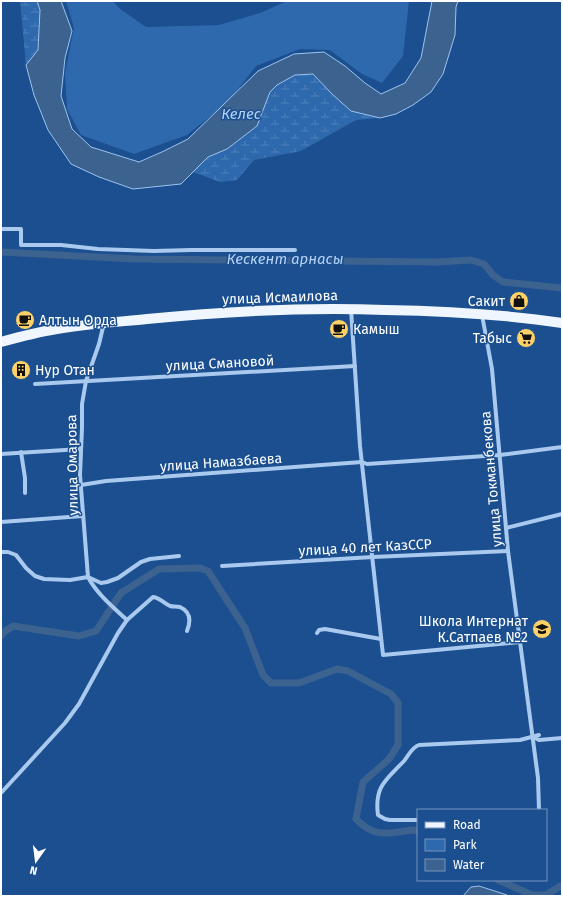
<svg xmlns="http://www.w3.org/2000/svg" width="563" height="897" font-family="'Fira Sans',sans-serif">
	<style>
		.green { fill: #2e69ad }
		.wetland { fill: url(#wetland-marsh) }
		.water { fill: #3c6290; stroke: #9cc4f0 }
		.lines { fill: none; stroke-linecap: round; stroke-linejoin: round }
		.canal { stroke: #3c6290; stroke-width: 7 }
		.minor { stroke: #a9c9ee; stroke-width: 4 }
		.primary { stroke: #f0f6ff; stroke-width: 10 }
		.labels { text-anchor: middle; stroke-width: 3; stroke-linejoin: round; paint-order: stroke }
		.street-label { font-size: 14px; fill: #fff; stroke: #1b4f8f }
		.poi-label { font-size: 14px; fill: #fff; stroke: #1b4f8f; text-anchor: end }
		.water-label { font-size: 15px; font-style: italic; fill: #b5d3f5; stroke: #1b4f8f }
	</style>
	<defs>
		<pattern id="wetland-marsh" width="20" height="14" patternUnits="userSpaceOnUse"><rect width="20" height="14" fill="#2e69ad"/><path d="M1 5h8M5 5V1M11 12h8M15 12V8" fill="none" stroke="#4d80b9"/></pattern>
	</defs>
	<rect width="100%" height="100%" fill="#1b4f8f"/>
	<!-- green -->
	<path class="green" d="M 66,1 L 113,1 L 119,8 L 146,27 L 219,25 L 260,13 L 287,1 L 409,1 L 403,56 L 382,83 L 362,74 L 330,50 L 300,49 L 256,66 L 229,101 L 187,135 L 134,154 L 81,135 L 67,109 L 65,73 L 74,28 Z"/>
	<!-- wetland -->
	<g class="wetland">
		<path d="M 20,1 L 37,1 L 40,10 L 38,50 L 26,65 Z"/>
		<path d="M 313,74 L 331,93 L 351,111 L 380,118 L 356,120 L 301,151 L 254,160 L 237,180 L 220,182 L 193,172 L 208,157 L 227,149 L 257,126 L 270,92 L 277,85 L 295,75 Z"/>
	</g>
	<!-- water -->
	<g class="water">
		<path d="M 37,1 L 61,1 L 72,31 L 65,58 L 61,96 L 72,129 L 91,147 L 139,162 L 164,151 L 188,139 L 258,71 L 294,54 L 324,52 L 345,66 L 365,83 L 381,94 L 405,83 L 421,58 L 432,1 L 458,1 L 456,7 L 455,35 L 443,74 L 431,92 L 413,105 L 396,114 L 380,118 L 351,111 L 331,93 L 313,74 L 295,75 L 277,85 L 270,92 L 257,126 L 227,149 L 208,157 L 181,184 L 133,189 L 99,177 L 71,164 L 48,130 L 34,95 L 26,65 L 38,50 L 40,10 Z"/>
		<path d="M 479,886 L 507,895 L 507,896 L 463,896 L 471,887 Z"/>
	</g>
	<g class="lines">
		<!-- canal -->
		<g class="canal">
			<path d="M 1,252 L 135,259 L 438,262 L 471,260 L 484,264 L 493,275 L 503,282 L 562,288"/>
			<path d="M 1,636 L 4,632 L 13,626 L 79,636 L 96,631 L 121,593 L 159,569 L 200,568 L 208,571 L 245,628 L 263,675 L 271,683 L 299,683 L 337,669 L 348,671 L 391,694 L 398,703 L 398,745 L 389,759 L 363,782 L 356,819 C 375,839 389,833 413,830 L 418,831"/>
			<path d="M 498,880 L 532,895 L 546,895 L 562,885"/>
		</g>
		<!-- minor -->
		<g class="minor">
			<path d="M 1,229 L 21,229 L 21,245 L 61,245 L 98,249 L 154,251 L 191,250 L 295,250"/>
			<path d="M 351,309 L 360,446 L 383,655 L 520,642"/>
			<path d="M 482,315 L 492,369 L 508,551 L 538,778 L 539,810"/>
			<path d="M 104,323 L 99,344 L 86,381 L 82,404 L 82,428 L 80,475 L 88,577 C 97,594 113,607 127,620"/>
			<path d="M 35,384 L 355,366"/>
			<path d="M 21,452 L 25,478 L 25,493"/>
			<path d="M 1,454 L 81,449"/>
			<path d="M 81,485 L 106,481 L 362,462 L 367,464 L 500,455 L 562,447"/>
			<path d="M 1,522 L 83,516"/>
			<path d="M 506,528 L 562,514"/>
			<path d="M 1,552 L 8,552 L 16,555 L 26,568 L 35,576 L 44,579 L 70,580 L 88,577 L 101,583 L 107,582 L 118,578 L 141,562 L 150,559 L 179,556"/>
			<path d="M 222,566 L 373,557 L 508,551"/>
			<path d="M 317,633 L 319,630 L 325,629 L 381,639"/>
			<path d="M 533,737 L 539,740 L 562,738"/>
			<path d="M 1,793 L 65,723 L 79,704 L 118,633 L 127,620 L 153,597 C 160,598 164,603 170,606 C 173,607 176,606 180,607 C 191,612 191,621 187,631"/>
			<path d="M 418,820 L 390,820 L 385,819 L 378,815 C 374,786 387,779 404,761 C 409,755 411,748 419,745 L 520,740 L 539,735"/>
		</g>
		<!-- primary -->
		<path class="primary" d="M 1,342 C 19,337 38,332 57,329 C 87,324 117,322 147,319 C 227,311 304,307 385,310 C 444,311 503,314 562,323"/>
	</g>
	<!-- icons -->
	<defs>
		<g id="shop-disc" transform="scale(1)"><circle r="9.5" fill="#ffd166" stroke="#1b4f8f"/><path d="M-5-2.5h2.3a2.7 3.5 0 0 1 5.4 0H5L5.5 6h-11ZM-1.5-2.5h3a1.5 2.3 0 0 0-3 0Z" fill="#111"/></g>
		<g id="cafe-disc" transform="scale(1)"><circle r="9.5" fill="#ffd166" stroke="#1b4f8f"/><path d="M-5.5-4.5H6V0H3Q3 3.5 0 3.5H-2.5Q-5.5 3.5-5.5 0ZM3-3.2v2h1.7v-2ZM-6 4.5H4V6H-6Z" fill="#111"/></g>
		<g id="supermarket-disc" transform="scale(1)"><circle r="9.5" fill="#ffd166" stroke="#1b4f8f"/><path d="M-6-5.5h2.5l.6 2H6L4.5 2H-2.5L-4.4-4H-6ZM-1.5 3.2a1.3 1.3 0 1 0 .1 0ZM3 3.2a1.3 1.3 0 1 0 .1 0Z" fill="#111"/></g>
		<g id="building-disc" transform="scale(1)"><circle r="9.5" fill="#ffd166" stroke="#1b4f8f"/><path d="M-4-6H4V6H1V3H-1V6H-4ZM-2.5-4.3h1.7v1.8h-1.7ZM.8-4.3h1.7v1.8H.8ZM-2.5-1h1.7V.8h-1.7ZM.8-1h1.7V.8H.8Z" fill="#111"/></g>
		<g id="school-disc" transform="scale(1)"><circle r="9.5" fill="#ffd166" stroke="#1b4f8f"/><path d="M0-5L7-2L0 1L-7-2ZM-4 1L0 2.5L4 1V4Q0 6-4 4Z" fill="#111"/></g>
	</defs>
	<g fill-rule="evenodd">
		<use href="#shop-disc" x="519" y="301"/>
		<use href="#cafe-disc" x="25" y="320"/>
		<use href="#cafe-disc" x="339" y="329"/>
		<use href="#supermarket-disc" x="526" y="338"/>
		<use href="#building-disc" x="21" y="370"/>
		<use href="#school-disc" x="542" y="629"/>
	</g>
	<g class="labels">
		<!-- street labels -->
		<g class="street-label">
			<text transform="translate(280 297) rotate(-2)" y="5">улица Исмаилова</text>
			<text transform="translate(220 363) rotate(-3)" y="5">улица Смановой</text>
			<text transform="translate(221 462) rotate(-4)" y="5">улица Намазбаева</text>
			<text transform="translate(72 465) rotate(-91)" y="5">улица Омарова</text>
			<text transform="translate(491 479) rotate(-95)" y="5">улица Токманбекова</text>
			<text transform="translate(365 547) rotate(-3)" y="5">улица 40 лет КазССР</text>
		</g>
		<!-- poi labels -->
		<g class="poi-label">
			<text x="505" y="306">Сакит</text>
			<text x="39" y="325" text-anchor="start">Алтын Орда</text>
			<text x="353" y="334" text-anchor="start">Камыш</text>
			<text x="512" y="343">Табыс</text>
			<text x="35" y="375" text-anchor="start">Нур Отан</text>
			<text x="528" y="626">Школа Интернат<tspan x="528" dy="16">К.Сатпаев №2</tspan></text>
		</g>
		<!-- water labels -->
		<g class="water-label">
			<text x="241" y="119">Келес</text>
			<text x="285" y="264">Кескент арнасы</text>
		</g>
	</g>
	<!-- border -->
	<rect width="563" height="897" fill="none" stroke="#ffffff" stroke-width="4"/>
	<!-- legend -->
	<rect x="417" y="809" width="130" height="72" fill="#1b4f8f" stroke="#7695bc"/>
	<rect x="425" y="822" width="20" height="6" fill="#f0f6ff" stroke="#7695bc"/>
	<text x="453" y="829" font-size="12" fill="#ffffff">Road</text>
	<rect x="425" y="839" width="20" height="12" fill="#2e69ad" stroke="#7695bc"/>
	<text x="453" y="849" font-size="12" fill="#ffffff">Park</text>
	<rect x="425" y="859" width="20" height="12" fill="#3c6290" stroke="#7695bc"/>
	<text x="453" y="869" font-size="12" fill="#ffffff">Water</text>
	<!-- north arrow -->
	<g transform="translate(36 861) rotate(194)" stroke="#1b4f8f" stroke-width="3" paint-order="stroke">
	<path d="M0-3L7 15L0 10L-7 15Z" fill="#ffffff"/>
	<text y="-6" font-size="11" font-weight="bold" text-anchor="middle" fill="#ffffff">N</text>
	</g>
</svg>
